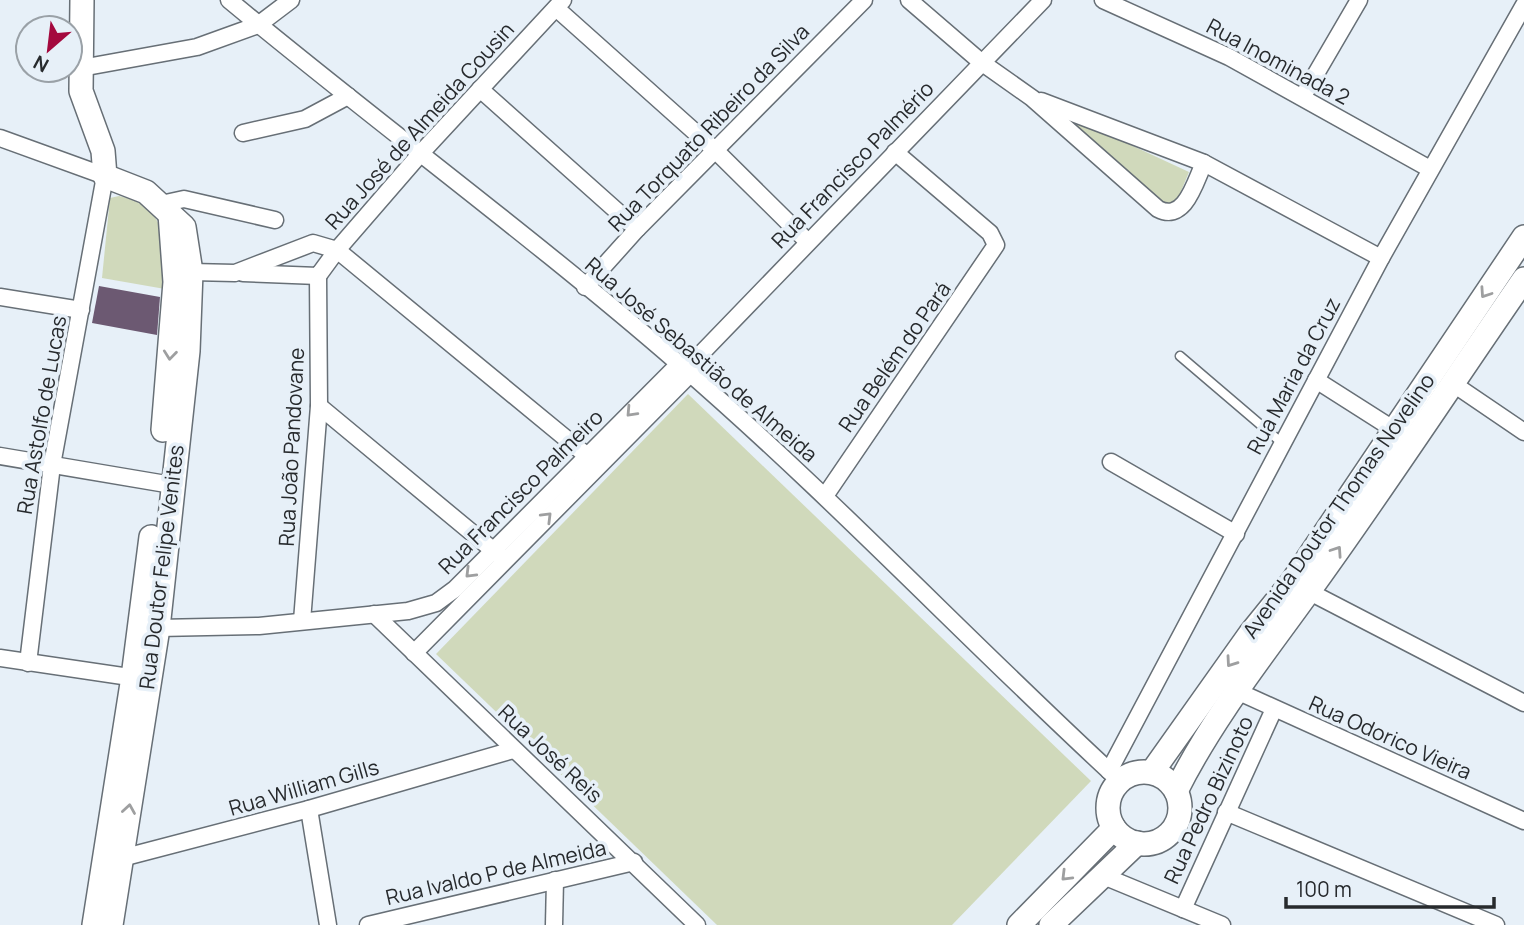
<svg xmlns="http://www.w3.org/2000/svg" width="1524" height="925" font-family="Manrope,sans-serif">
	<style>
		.green { fill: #d0d9bb }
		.building { fill: #6c5972 }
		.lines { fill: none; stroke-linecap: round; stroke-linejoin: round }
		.lane-casing { stroke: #676f76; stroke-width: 11 }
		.street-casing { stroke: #676f76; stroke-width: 19 }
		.secondary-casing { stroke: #676f76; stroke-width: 26 }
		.lane { stroke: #fff; stroke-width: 8 }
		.street { stroke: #fff; stroke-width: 16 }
		.secondary { stroke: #fff; stroke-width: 23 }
		.oneway { stroke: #9e9fa0 }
		.labels { text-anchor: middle; stroke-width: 7; stroke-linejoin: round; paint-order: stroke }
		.street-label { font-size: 21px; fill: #272a2d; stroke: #e7f0f8 }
	</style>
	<rect width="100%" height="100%" fill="#e7f0f8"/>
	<!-- green -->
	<g class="green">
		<path d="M 1054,113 L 1064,114 L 1189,172 L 1177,201 L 1164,205 Z"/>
		<path d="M 119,196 C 172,208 162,244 165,289 L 102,278 L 110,198 Z"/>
		<path d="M 688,394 L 1091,781 L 952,925 L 717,925 L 436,654 Z"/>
	</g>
	<!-- building -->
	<path class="building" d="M 99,286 L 160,297 L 157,335 L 92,323 Z"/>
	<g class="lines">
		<!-- lane casing -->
		<g class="lane-casing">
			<path id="lane" d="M 1180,356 L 1282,443"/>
		</g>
		<!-- street casing -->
		<g class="street-casing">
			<g id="street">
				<path d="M 229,0 C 377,123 533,237 678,363 C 832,496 971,644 1120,781"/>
				<path d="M 909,0 L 981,62 L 1032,98 L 1158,209 C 1185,223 1195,182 1204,163"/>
				<path d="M 1103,0 L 1229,57 L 1430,169"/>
				<path d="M 556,8 L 715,150 L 808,242"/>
				<path d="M 81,68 L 197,47 L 258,25 L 291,0"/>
				<path d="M 480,89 L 637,229"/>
				<path d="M 1303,96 L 1359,0"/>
				<path d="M 1041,101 L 1204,163 L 1381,258"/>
				<path d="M 243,133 L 305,119 L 348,96"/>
				<path d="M 0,138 L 105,176 L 52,465 L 28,663"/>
				<path d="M 161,204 L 184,199 L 275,220"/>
				<path d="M 191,272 L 235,273 L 313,243 L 337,250 L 421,153 L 563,0"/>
				<path d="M 243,273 L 318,276 L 337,250 L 597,464"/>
				<path d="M 585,287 L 637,229 L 864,0"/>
				<path d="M 0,297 L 81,310"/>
				<path d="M 1316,380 L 1393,429"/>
				<path d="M 1452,383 L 1524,432"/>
				<path d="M 319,406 L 500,556"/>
				<path d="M 0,456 L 172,485"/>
				<path d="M 1111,462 L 1236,534"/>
				<path d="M 825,496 L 996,245 L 990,233 L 895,152"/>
				<path d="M 1302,588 L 1524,703"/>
				<path d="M 374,614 L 697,925"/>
				<path d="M 302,621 L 319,406 L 318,276"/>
				<path d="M 158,628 L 259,626 L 408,611 L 436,603 L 455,589 L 679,364 L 688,362"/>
				<path d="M 414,653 L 690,374 L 694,361 L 1043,0"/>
				<path d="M 0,658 L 143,679"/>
				<path d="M 1239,692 L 1524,821"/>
				<path d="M 1109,771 L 1381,258 L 1524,5"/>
				<path d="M 309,809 L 328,925"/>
				<path d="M 1226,812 L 1496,925"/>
				<path d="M 114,860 L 309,809 L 513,750"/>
				<path d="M 1101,875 L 1222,925"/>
				<path d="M 1183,909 L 1274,709"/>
				<path d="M 368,925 L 634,862"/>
				<path d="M 554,925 L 555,880"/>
			</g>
		</g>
		<!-- secondary casing -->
		<g class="secondary-casing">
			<g id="secondary">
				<path d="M 82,0 L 81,91 L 103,151 L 105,176 L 146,192 L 184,227 L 191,272 L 188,351 L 158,628 L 111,925"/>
				<path d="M 163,430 L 175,282 L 170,214"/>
				<circle cx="1144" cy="808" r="36"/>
				<path d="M 1152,772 L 1250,634 L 1292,582 L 1524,237"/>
				<path d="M 1176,791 C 1212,719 1263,655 1309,591 C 1383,489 1452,383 1524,279"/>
				<path d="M 94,925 L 133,677 L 151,537"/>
				<path d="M 1019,925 L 1114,828"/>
				<path d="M 1051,925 L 1137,843"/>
			</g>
		</g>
		<!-- lane -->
		<use href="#lane" class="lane"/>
		<!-- street -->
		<use href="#street" class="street"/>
		<!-- secondary -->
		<use href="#secondary" class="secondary"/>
	</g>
	<!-- one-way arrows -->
	<defs><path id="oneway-chevron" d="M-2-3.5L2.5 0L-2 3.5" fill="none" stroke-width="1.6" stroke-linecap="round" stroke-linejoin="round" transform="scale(1.75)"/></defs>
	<g class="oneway">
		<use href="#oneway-chevron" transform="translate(1485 293) rotate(124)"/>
		<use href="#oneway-chevron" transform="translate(170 355) rotate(96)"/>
		<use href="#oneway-chevron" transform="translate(631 412) rotate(133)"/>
		<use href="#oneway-chevron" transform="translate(547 517) rotate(-45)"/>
		<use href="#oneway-chevron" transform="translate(1337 551) rotate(-56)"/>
		<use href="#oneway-chevron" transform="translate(470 573) rotate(135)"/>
		<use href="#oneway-chevron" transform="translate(1231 662) rotate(125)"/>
		<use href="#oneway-chevron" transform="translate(129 809) rotate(-81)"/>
		<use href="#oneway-chevron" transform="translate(1066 876) rotate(135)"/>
	</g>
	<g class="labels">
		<!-- street labels -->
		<g class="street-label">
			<text transform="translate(1278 62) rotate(28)" y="7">Rua Inominada 2</text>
			<text transform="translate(420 126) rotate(-48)" y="7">Rua José de Almeida Cousin</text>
			<text transform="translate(709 128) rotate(-46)" y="7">Rua Torquato Ribeiro da Silva</text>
			<text transform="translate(853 165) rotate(-46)" y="7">Rua Francisco Palmério</text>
			<text transform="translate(895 357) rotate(-55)" y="7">Rua Belém do Pará</text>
			<text transform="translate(701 360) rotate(41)" y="7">Rua José Sebastião de Almeida</text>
			<text transform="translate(1294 376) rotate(-62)" y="7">Rua Maria da Cruz</text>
			<text transform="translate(42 415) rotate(-80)" y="7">Rua Astolfo de Lucas</text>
			<text transform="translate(292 447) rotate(-87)" y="7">Rua João Pandovane</text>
			<text transform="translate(521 492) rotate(-45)" y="7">Rua Francisco Palmeiro</text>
			<text transform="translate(1339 506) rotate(-55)" y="7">Avenida Doutor Thomas Novelino</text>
			<text transform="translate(162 567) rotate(-83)" y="7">Rua Doutor Felipe Venites</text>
			<text transform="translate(1390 738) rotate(24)" y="7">Rua Odorico Vieira</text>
			<text transform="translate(550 754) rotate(43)" y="7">Rua José Reis</text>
			<text transform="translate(304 788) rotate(-16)" y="7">Rua William Gills</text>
			<text transform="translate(1209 800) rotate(-65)" y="7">Rua Pedro Bizinoto</text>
			<text transform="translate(496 873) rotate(-13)" y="7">Rua Ivaldo P de Almeida</text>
		</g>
	</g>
	<!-- north arrow -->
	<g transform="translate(49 49) rotate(208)"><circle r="33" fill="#e7f0f8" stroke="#9aa1a7" stroke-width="2"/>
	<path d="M0-5L12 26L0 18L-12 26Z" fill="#a4093e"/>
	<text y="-10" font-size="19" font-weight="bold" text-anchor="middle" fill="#272a2d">N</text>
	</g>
	<!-- scale -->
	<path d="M1286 897v10h208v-10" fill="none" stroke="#272a2d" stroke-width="3.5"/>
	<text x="1296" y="897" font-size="21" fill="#272a2d" stroke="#e7f0f8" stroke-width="5" paint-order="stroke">100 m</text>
</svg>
